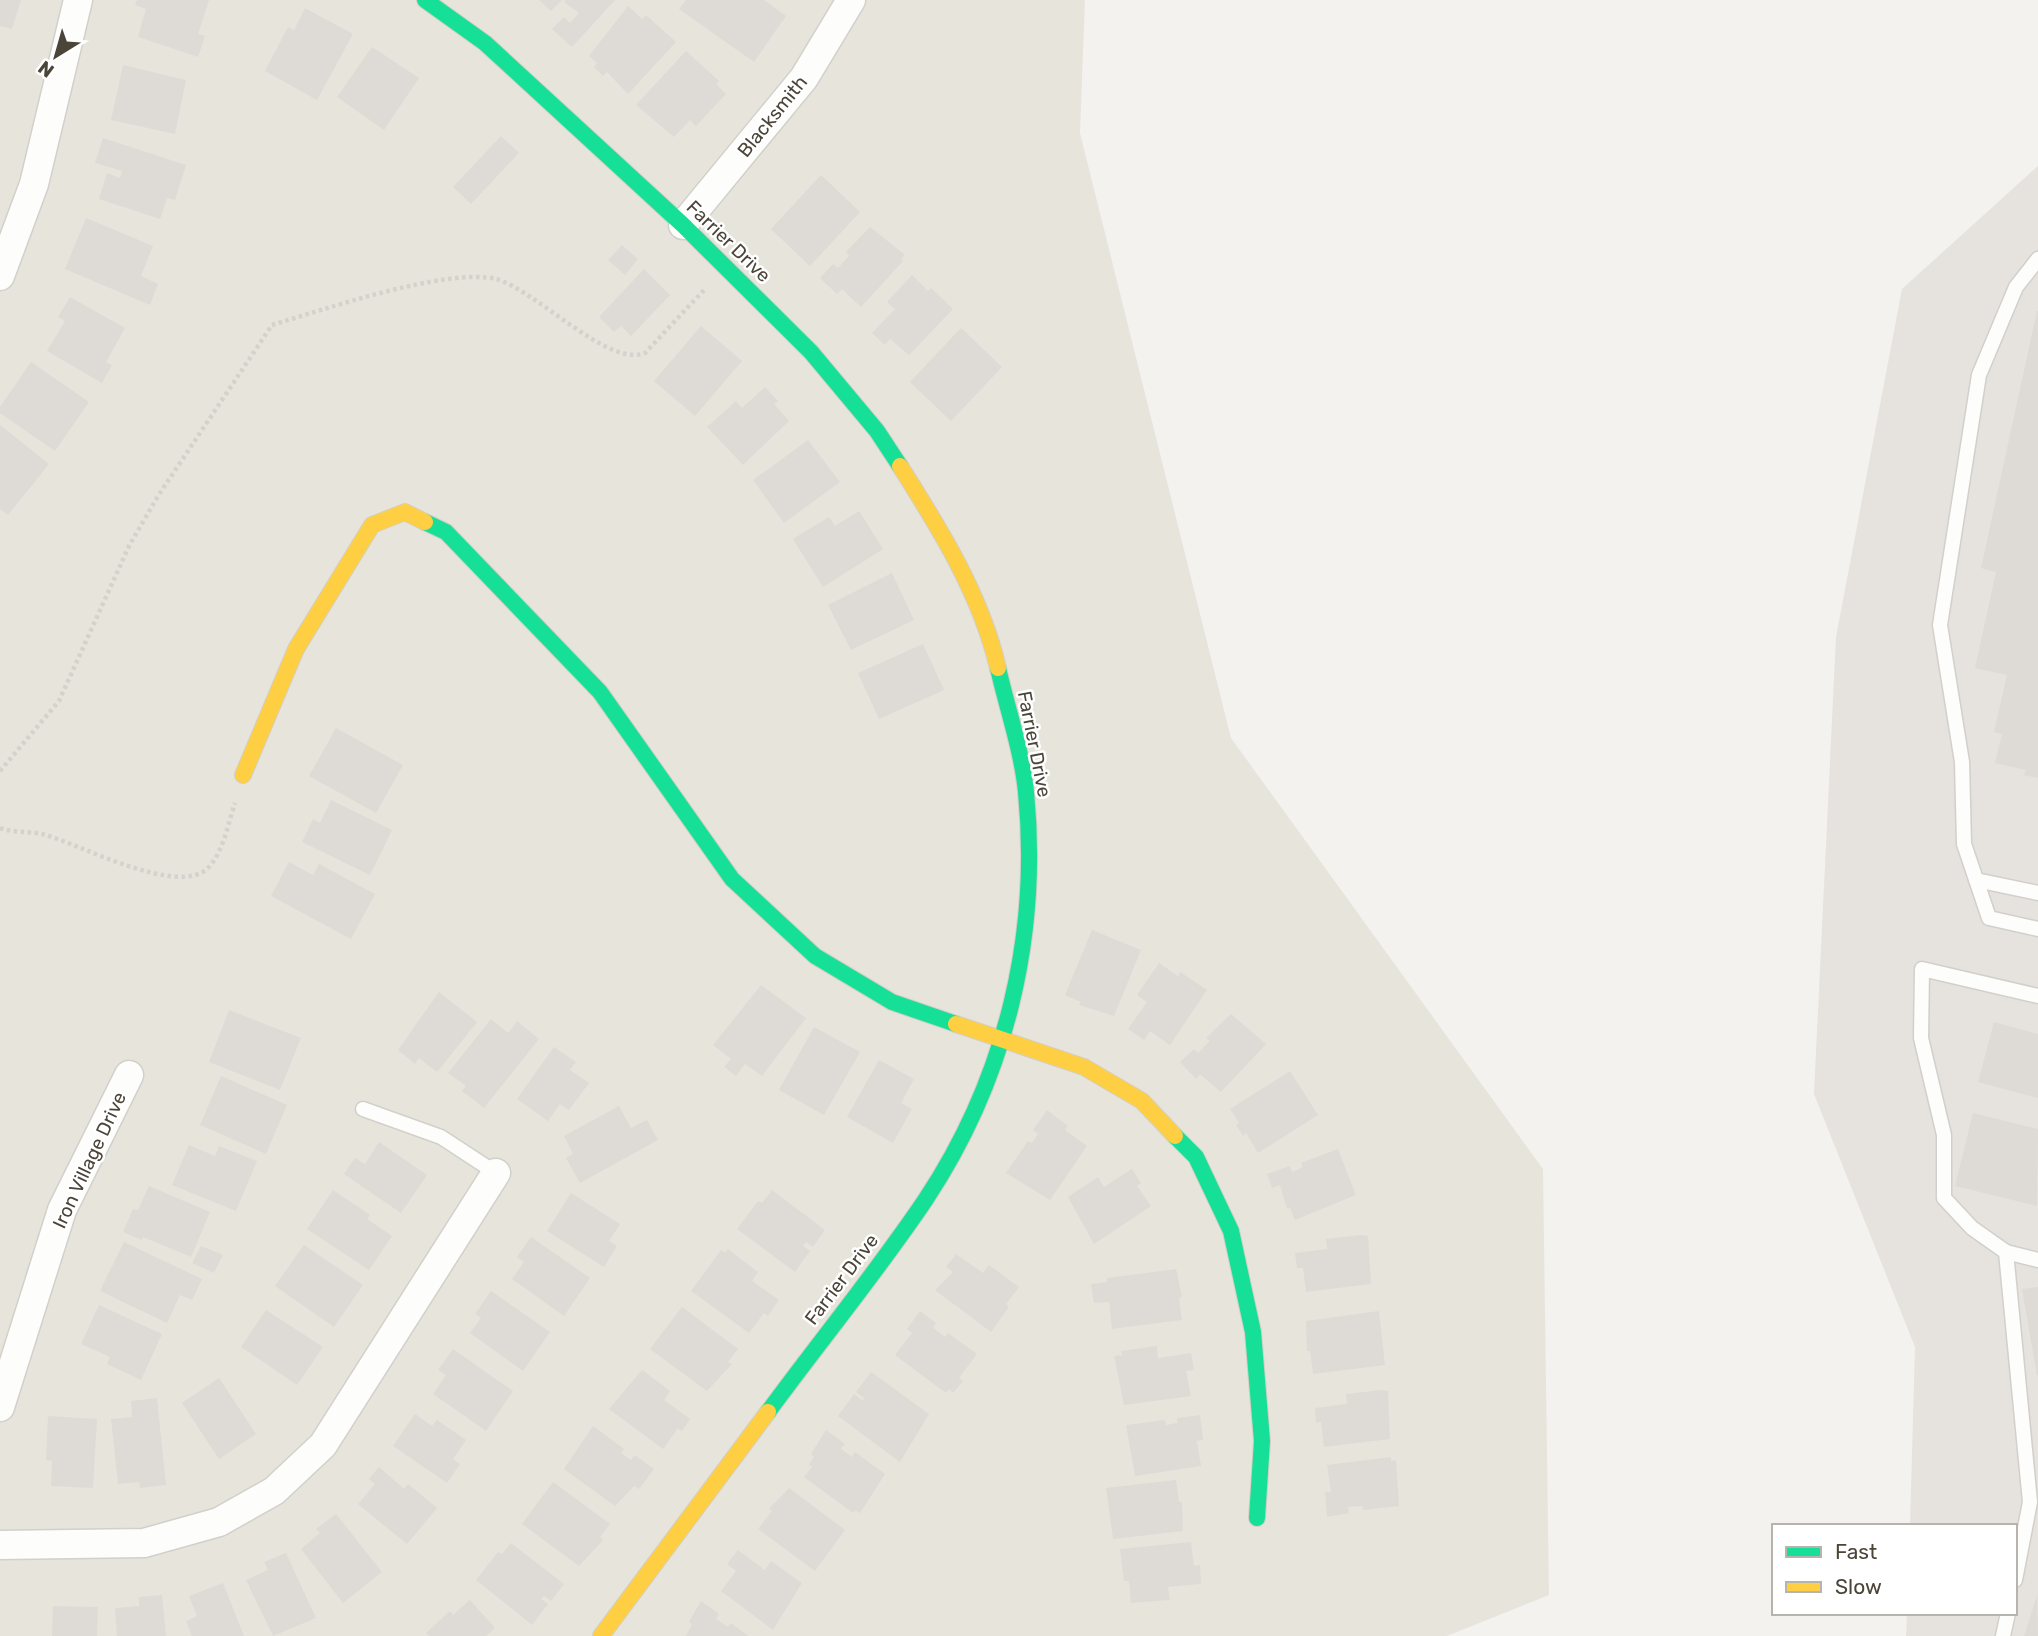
<svg xmlns="http://www.w3.org/2000/svg" width="2038" height="1636" font-family="Rubik,sans-serif">
	<style>
		.residential { fill: #e7e4dc }
		.industrial { fill: #e6e2de }
		.building { fill: #dedbd6 }
		.lines { fill: none; stroke-linecap: round; stroke-linejoin: round }
		.lane-casing { stroke: #d2d0cb; stroke-width: 17 }
		.street-casing { stroke: #d2d0cb; stroke-width: 31 }
		.fast-casing { stroke: #d3cfc5; stroke-width: 18 }
		.slow-casing { stroke: #d3cfc5; stroke-width: 18 }
		.path { stroke: #d3d2cc; stroke-width: 4.5; stroke-dasharray: 3.5 3.5; stroke-linecap: butt }
		.lane { stroke: #fdfdfc; stroke-width: 14 }
		.street { stroke: #fdfdfc; stroke-width: 28 }
		.fast { stroke: #16e098; stroke-width: 16 }
		.slow { stroke: #ffcf43; stroke-width: 16 }
		.labels { text-anchor: middle; stroke-width: 5; stroke-linejoin: round; paint-order: stroke }
		.street-label { font-size: 19px; fill: #4b4439; stroke: #fff }
	</style>
	<rect width="100%" height="100%" fill="#f4f2ee"/>
	<!-- residential -->
	<path class="residential" d="M 0,0 L 1085,0 L 1080,133 L 1231,738 L 1543,1169 L 1549,1595 L 1447,1636 L 0,1636 Z"/>
	<!-- industrial -->
	<path class="industrial" d="M 2038,166 L 2038,1636 L 1906,1636 L 1907,1613 L 2015,1613 L 2015,1526 L 1910,1526 L 1915,1347 L 1814,1094 L 1836,637 L 1902,289 Z"/>
	<!-- building -->
	<g class="building">
		<path d="M 0,0 L 21,0 L 12,29 L 0,26 Z"/>
		<path d="M 137,0 L 209,0 L 198,34 L 205,36 L 198,57 L 138,37 L 146,9 L 135,5 Z"/>
		<path d="M 539,0 L 562,0 L 551,11 Z"/>
		<path d="M 566,0 L 615,0 L 572,47 L 552,29 L 564,17 L 570,23 L 579,13 L 564,2 Z"/>
		<path d="M 686,0 L 764,0 L 786,16 L 754,62 L 679,9 Z"/>
		<path d="M 628,6 L 642,19 L 646,15 L 676,42 L 628,94 L 607,72 L 603,76 L 594,67 L 597,63 L 589,56 Z"/>
		<path d="M 305,8 L 353,34 L 317,100 L 265,71 L 288,27 L 294,30 Z"/>
		<path d="M 372,47 L 419,78 L 384,130 L 337,97 Z"/>
		<path d="M 686,51 L 719,81 L 716,84 L 726,94 L 696,126 L 690,120 L 674,137 L 636,105 Z"/>
		<path d="M 123,65 L 186,80 L 175,134 L 111,120 Z"/>
		<path d="M 501,136 L 519,153 L 471,204 L 453,187 Z"/>
		<path d="M 103,138 L 186,165 L 175,200 L 167,198 L 160,219 L 99,199 L 107,173 L 120,178 L 122,171 L 95,163 Z"/>
		<path d="M 821,175 L 860,212 L 810,266 L 771,229 Z"/>
		<path d="M 86,218 L 153,246 L 141,276 L 158,284 L 150,305 L 65,269 Z"/>
		<path d="M 870,227 L 905,255 L 901,259 L 903,261 L 861,307 L 842,289 L 837,294 L 820,278 L 833,264 L 838,268 L 849,256 L 846,252 Z"/>
		<path d="M 622,245 L 638,259 L 625,275 L 608,260 Z"/>
		<path d="M 644,269 L 670,295 L 631,336 L 621,326 L 614,332 L 599,317 Z"/>
		<path d="M 912,275 L 928,291 L 931,288 L 953,309 L 909,355 L 890,339 L 885,345 L 872,333 L 895,309 L 887,302 Z"/>
		<path d="M 70,297 L 125,328 L 106,362 L 112,365 L 102,383 L 47,351 L 65,321 L 58,317 Z"/>
		<path d="M 2037,311 L 2038,311 L 2038,778 L 2024,775 L 2026,770 L 1995,763 L 2002,734 L 1994,732 L 2007,675 L 1975,668 L 1996,572 L 1981,568 Z"/>
		<path d="M 701,326 L 742,361 L 695,416 L 654,381 Z"/>
		<path d="M 961,328 L 1002,367 L 951,421 L 910,382 Z"/>
		<path d="M 31,362 L 89,402 L 55,451 L 0,413 L 0,407 Z"/>
		<path d="M 765,387 L 778,401 L 774,404 L 789,421 L 743,465 L 707,427 L 736,401 L 742,408 Z"/>
		<path d="M 0,425 L 49,464 L 8,515 L 0,509 Z"/>
		<path d="M 808,440 L 840,482 L 784,523 L 753,480 Z"/>
		<path d="M 859,511 L 883,549 L 823,587 L 793,539 L 829,517 L 835,526 Z"/>
		<path d="M 892,573 L 914,620 L 851,650 L 828,605 Z"/>
		<path d="M 923,644 L 944,690 L 879,719 L 858,673 Z"/>
		<path d="M 336,728 L 403,765 L 376,813 L 309,776 Z"/>
		<path d="M 331,800 L 392,830 L 370,875 L 302,842 L 313,819 L 320,823 Z"/>
		<path d="M 289,862 L 313,875 L 319,864 L 375,894 L 351,939 L 271,896 Z"/>
		<path d="M 1092,930 L 1141,950 L 1114,1016 L 1079,1005 L 1081,1002 L 1065,995 Z"/>
		<path d="M 1159,963 L 1178,976 L 1180,972 L 1207,990 L 1170,1045 L 1150,1031 L 1144,1040 L 1128,1029 L 1147,1002 L 1137,995 Z"/>
		<path d="M 761,985 L 806,1018 L 762,1076 L 745,1064 L 736,1076 L 724,1067 L 731,1059 L 713,1045 Z"/>
		<path d="M 439,992 L 477,1022 L 437,1072 L 419,1058 L 415,1064 L 398,1050 Z"/>
		<path d="M 229,1010 L 301,1038 L 280,1090 L 209,1062 Z"/>
		<path d="M 1231,1014 L 1266,1044 L 1221,1092 L 1200,1074 L 1196,1079 L 1180,1062 L 1194,1049 L 1198,1053 L 1210,1041 L 1206,1038 Z"/>
		<path d="M 491,1019 L 508,1033 L 517,1021 L 539,1039 L 484,1108 L 462,1091 L 466,1086 L 448,1073 Z"/>
		<path d="M 1994,1022 L 2038,1034 L 2038,1098 L 1978,1082 Z"/>
		<path d="M 814,1027 L 860,1052 L 824,1115 L 779,1090 Z"/>
		<path d="M 554,1047 L 576,1062 L 570,1070 L 589,1083 L 569,1110 L 560,1104 L 548,1121 L 517,1099 Z"/>
		<path d="M 879,1060 L 914,1079 L 901,1103 L 912,1109 L 893,1143 L 847,1117 Z"/>
		<path d="M 1290,1071 L 1318,1115 L 1258,1153 L 1246,1133 L 1243,1136 L 1236,1125 L 1239,1123 L 1230,1109 Z"/>
		<path d="M 221,1076 L 287,1105 L 266,1154 L 200,1125 Z"/>
		<path d="M 619,1106 L 631,1128 L 647,1120 L 658,1140 L 580,1183 L 566,1158 L 573,1154 L 564,1136 Z"/>
		<path d="M 1047,1110 L 1068,1126 L 1065,1130 L 1087,1146 L 1050,1200 L 1006,1173 L 1028,1141 L 1032,1143 L 1038,1134 L 1033,1130 Z"/>
		<path d="M 1973,1113 L 2038,1129 L 2037,1206 L 1955,1186 Z"/>
		<path d="M 379,1142 L 427,1175 L 401,1213 L 344,1174 L 355,1158 L 365,1164 Z"/>
		<path d="M 189,1145 L 215,1156 L 219,1146 L 257,1161 L 236,1211 L 172,1185 Z"/>
		<path d="M 1338,1149 L 1356,1195 L 1295,1220 L 1290,1208 L 1287,1209 L 1280,1185 L 1272,1188 L 1267,1174 L 1290,1166 L 1292,1172 L 1303,1167 L 1301,1163 Z"/>
		<path d="M 1132,1169 L 1141,1183 L 1137,1186 L 1151,1206 L 1094,1244 L 1068,1197 L 1098,1177 L 1104,1187 Z"/>
		<path d="M 149,1186 L 210,1212 L 191,1257 L 143,1237 L 142,1240 L 123,1232 L 133,1209 L 138,1210 Z"/>
		<path d="M 333,1190 L 370,1215 L 367,1219 L 392,1236 L 369,1270 L 307,1229 Z"/>
		<path d="M 772,1190 L 825,1230 L 813,1247 L 806,1242 L 803,1246 L 810,1251 L 795,1272 L 737,1229 L 758,1201 L 762,1203 Z"/>
		<path d="M 571,1193 L 620,1224 L 609,1241 L 617,1246 L 604,1267 L 547,1231 Z"/>
		<path d="M 1361,1235 L 1368,1236 L 1371,1284 L 1306,1292 L 1303,1268 L 1297,1268 L 1295,1253 L 1327,1249 L 1326,1239 Z"/>
		<path d="M 531,1237 L 590,1278 L 564,1316 L 512,1279 L 524,1262 L 517,1257 Z"/>
		<path d="M 124,1242 L 202,1279 L 192,1300 L 180,1295 L 167,1323 L 100,1291 Z"/>
		<path d="M 304,1245 L 363,1285 L 334,1327 L 275,1286 Z"/>
		<path d="M 201,1246 L 223,1255 L 214,1273 L 192,1263 Z"/>
		<path d="M 728,1249 L 758,1272 L 752,1281 L 779,1300 L 768,1316 L 764,1313 L 749,1333 L 691,1291 L 721,1250 L 725,1253 Z"/>
		<path d="M 956,1254 L 983,1273 L 989,1265 L 1019,1287 L 1006,1304 L 1009,1307 L 991,1332 L 935,1290 L 953,1272 L 946,1267 Z"/>
		<path d="M 1176,1269 L 1182,1297 L 1179,1298 L 1182,1320 L 1112,1329 L 1109,1302 L 1094,1303 L 1091,1284 L 1107,1282 L 1107,1278 Z"/>
		<path d="M 2038,1287 L 2038,1375 L 2037,1376 L 2022,1289 Z"/>
		<path d="M 491,1291 L 550,1332 L 523,1371 L 470,1333 L 481,1318 L 475,1314 Z"/>
		<path d="M 99,1305 L 162,1334 L 141,1380 L 107,1364 L 110,1357 L 81,1344 Z"/>
		<path d="M 682,1307 L 738,1349 L 728,1362 L 732,1364 L 707,1391 L 650,1349 Z"/>
		<path d="M 266,1310 L 323,1347 L 297,1385 L 241,1347 Z"/>
		<path d="M 920,1311 L 936,1323 L 933,1328 L 945,1337 L 948,1333 L 977,1354 L 959,1378 L 963,1381 L 953,1393 L 949,1389 L 946,1393 L 895,1355 L 912,1333 L 907,1329 Z"/>
		<path d="M 1379,1311 L 1385,1365 L 1313,1374 L 1310,1351 L 1307,1351 L 1306,1321 Z"/>
		<path d="M 1157,1346 L 1158,1358 L 1191,1353 L 1194,1370 L 1186,1371 L 1191,1396 L 1124,1405 L 1114,1356 L 1122,1355 L 1121,1351 Z"/>
		<path d="M 453,1349 L 513,1391 L 486,1431 L 433,1394 L 446,1375 L 438,1370 Z"/>
		<path d="M 642,1370 L 670,1391 L 664,1400 L 690,1419 L 682,1431 L 678,1428 L 663,1449 L 609,1409 Z"/>
		<path d="M 871,1372 L 929,1414 L 900,1462 L 838,1416 L 854,1394 L 863,1401 L 864,1398 L 856,1392 Z"/>
		<path d="M 219,1378 L 256,1434 L 219,1459 L 182,1403 Z"/>
		<path d="M 1381,1390 L 1388,1391 L 1390,1439 L 1324,1447 L 1321,1422 L 1316,1423 L 1315,1408 L 1347,1404 L 1346,1394 Z"/>
		<path d="M 157,1398 L 166,1485 L 140,1488 L 139,1482 L 118,1484 L 111,1419 L 132,1417 L 131,1401 Z"/>
		<path d="M 415,1414 L 432,1426 L 437,1420 L 466,1440 L 453,1459 L 460,1464 L 447,1483 L 393,1446 Z"/>
		<path d="M 1200,1415 L 1203,1440 L 1197,1441 L 1201,1466 L 1135,1476 L 1126,1425 L 1165,1420 L 1166,1425 L 1177,1423 L 1177,1418 Z"/>
		<path d="M 48,1416 L 97,1419 L 93,1488 L 51,1486 L 52,1461 L 46,1460 Z"/>
		<path d="M 593,1426 L 624,1449 L 621,1453 L 631,1460 L 635,1455 L 654,1469 L 639,1489 L 634,1486 L 615,1506 L 564,1469 Z"/>
		<path d="M 826,1430 L 845,1444 L 841,1449 L 852,1457 L 855,1452 L 885,1474 L 860,1513 L 855,1510 L 853,1513 L 804,1477 L 812,1467 L 809,1464 L 814,1457 L 811,1454 Z"/>
		<path d="M 1391,1457 L 1391,1461 L 1396,1460 L 1399,1506 L 1363,1510 L 1362,1506 L 1348,1507 L 1349,1513 L 1327,1517 L 1325,1492 L 1331,1492 L 1327,1465 Z"/>
		<path d="M 379,1467 L 404,1489 L 408,1484 L 437,1508 L 407,1544 L 358,1504 L 375,1484 L 369,1479 Z"/>
		<path d="M 1176,1480 L 1179,1502 L 1182,1502 L 1183,1531 L 1113,1539 L 1106,1488 Z"/>
		<path d="M 553,1482 L 610,1524 L 600,1537 L 603,1540 L 579,1566 L 522,1524 Z"/>
		<path d="M 789,1488 L 845,1530 L 815,1571 L 758,1529 L 772,1511 L 769,1509 Z"/>
		<path d="M 336,1514 L 382,1572 L 343,1603 L 301,1549 L 320,1533 L 316,1529 Z"/>
		<path d="M 1191,1542 L 1194,1566 L 1200,1565 L 1201,1584 L 1168,1587 L 1170,1600 L 1131,1603 L 1129,1581 L 1124,1581 L 1120,1549 Z"/>
		<path d="M 511,1543 L 564,1584 L 551,1601 L 544,1596 L 541,1599 L 548,1604 L 532,1625 L 476,1580 L 498,1552 L 502,1554 Z"/>
		<path d="M 738,1550 L 765,1570 L 771,1561 L 802,1583 L 773,1630 L 721,1591 L 736,1571 L 727,1564 Z"/>
		<path d="M 286,1553 L 316,1618 L 273,1636 L 246,1580 L 268,1570 L 264,1562 Z"/>
		<path d="M 223,1583 L 244,1636 L 192,1636 L 186,1621 L 197,1616 L 189,1596 Z"/>
		<path d="M 162,1595 L 166,1636 L 117,1636 L 115,1608 L 139,1606 L 139,1597 Z"/>
		<path d="M 2037,1595 L 2038,1636 L 2024,1636 Z"/>
		<path d="M 470,1600 L 495,1628 L 486,1636 L 429,1636 L 426,1633 L 450,1611 L 453,1615 Z"/>
		<path d="M 701,1601 L 719,1614 L 716,1619 L 728,1627 L 731,1623 L 748,1636 L 686,1636 L 692,1624 L 689,1622 Z"/>
		<path d="M 53,1606 L 98,1607 L 97,1636 L 52,1636 Z"/>
	</g>
	<g class="lines">
		<!-- lane casing -->
		<g class="lane-casing">
			<g id="lane">
				<path d="M 2038,259 L 2016,287 L 1979,375 L 1940,625 L 1962,762 L 1964,844 L 1989,918 L 2038,929"/>
				<path d="M 1976,880 L 2038,893"/>
				<path d="M 363,1109 L 441,1137 L 496,1173"/>
				<path d="M 2006,1252 L 2038,1260"/>
				<path d="M 2015,1580 L 2030,1502 L 2006,1252 L 1972,1228 L 1944,1198 L 1944,1135 L 1921,1038 L 1922,969 L 2038,996"/>
				<path d="M 2003,1636 L 2008,1613"/>
			</g>
		</g>
		<!-- street casing -->
		<g class="street-casing">
			<g id="street">
				<path d="M 683,225 L 804,78 L 851,0"/>
				<path d="M 0,276 L 34,184 L 78,0"/>
				<path d="M 0,1407 L 62,1210 L 129,1075"/>
				<path d="M 0,1545 L 144,1543 L 219,1522 L 274,1491 L 323,1445 L 496,1173"/>
			</g>
		</g>
		<!-- fast casing -->
		<g class="fast-casing">
			<g id="fast">
				<path d="M 425,0 L 485,43 L 683,225 L 811,352 L 877,431 L 900,466"/>
				<path d="M 425,522 L 446,532 L 600,692 L 732,879 L 815,956 L 892,1002 L 956,1024"/>
				<path d="M 1175,1136 L 1196,1157 L 1231,1231 L 1253,1332 L 1262,1441 L 1257,1518"/>
				<path d="M 768,1412 C 820,1341 877,1272 926,1199 C 1006,1078 1040,936 1026,792 C 1022,751 1007,708 998,668"/>
			</g>
		</g>
		<!-- slow casing -->
		<g class="slow-casing">
			<g id="slow">
				<path d="M 900,466 C 940,529 981,595 998,668"/>
				<path d="M 243,775 L 296,649 L 372,525 L 405,512 L 425,522"/>
				<path d="M 956,1024 L 1084,1067 L 1142,1101 L 1175,1136"/>
				<path d="M 601,1636 L 768,1412"/>
			</g>
		</g>
		<!-- path -->
		<g class="path">
			<path d="M 0,771 L 59,701 L 129,546 L 158,496 L 272,325 C 322,310 448,267 496,279 C 536,290 608,368 645,353 L 704,290"/>
			<path d="M 0,828 C 14,833 28,831 42,834 C 78,843 180,899 209,867 C 224,850 228,823 235,803"/>
		</g>
		<!-- lane -->
		<use href="#lane" class="lane"/>
		<!-- street -->
		<use href="#street" class="street"/>
		<!-- fast -->
		<use href="#fast" class="fast"/>
		<!-- slow -->
		<use href="#slow" class="slow"/>
	</g>
	<g class="labels">
		<!-- street labels -->
		<g class="street-label">
			<text transform="translate(772 116) rotate(-51)" y="7">Blacksmith</text>
			<text transform="translate(729 241) rotate(44)" y="7">Farrier Drive</text>
			<text transform="translate(1035 744) rotate(79)" y="7">Farrier Drive</text>
			<text transform="translate(89 1160) rotate(-65)" y="7">Iron Village Drive</text>
			<text transform="translate(841 1279) rotate(-53)" y="7">Farrier Drive</text>
		</g>
	</g>
	<!-- legend -->
	<rect x="1772" y="1524" width="245" height="91" fill="#ffffff" stroke="#b7b4b0" stroke-width="2"/>
	<rect x="1786" y="1547" width="35" height="10" fill="#16e098" stroke="#b7b4b0" stroke-width="2"/>
	<text x="1835" y="1559" font-size="21" fill="#4b4439">Fast</text>
	<rect x="1786" y="1582" width="35" height="10" fill="#ffcf43" stroke="#b7b4b0" stroke-width="2"/>
	<text x="1835" y="1594" font-size="21" fill="#4b4439">Slow</text>
	<!-- north arrow -->
	<g transform="translate(56 56) rotate(217)" stroke="#ffffff" stroke-width="5" paint-order="stroke">
	<path d="M0-5L12 26L0 18L-12 26Z" fill="#4b4439"/>
	<text y="-10" font-size="19" font-weight="bold" text-anchor="middle" fill="#4b4439">N</text>
	</g>
</svg>
